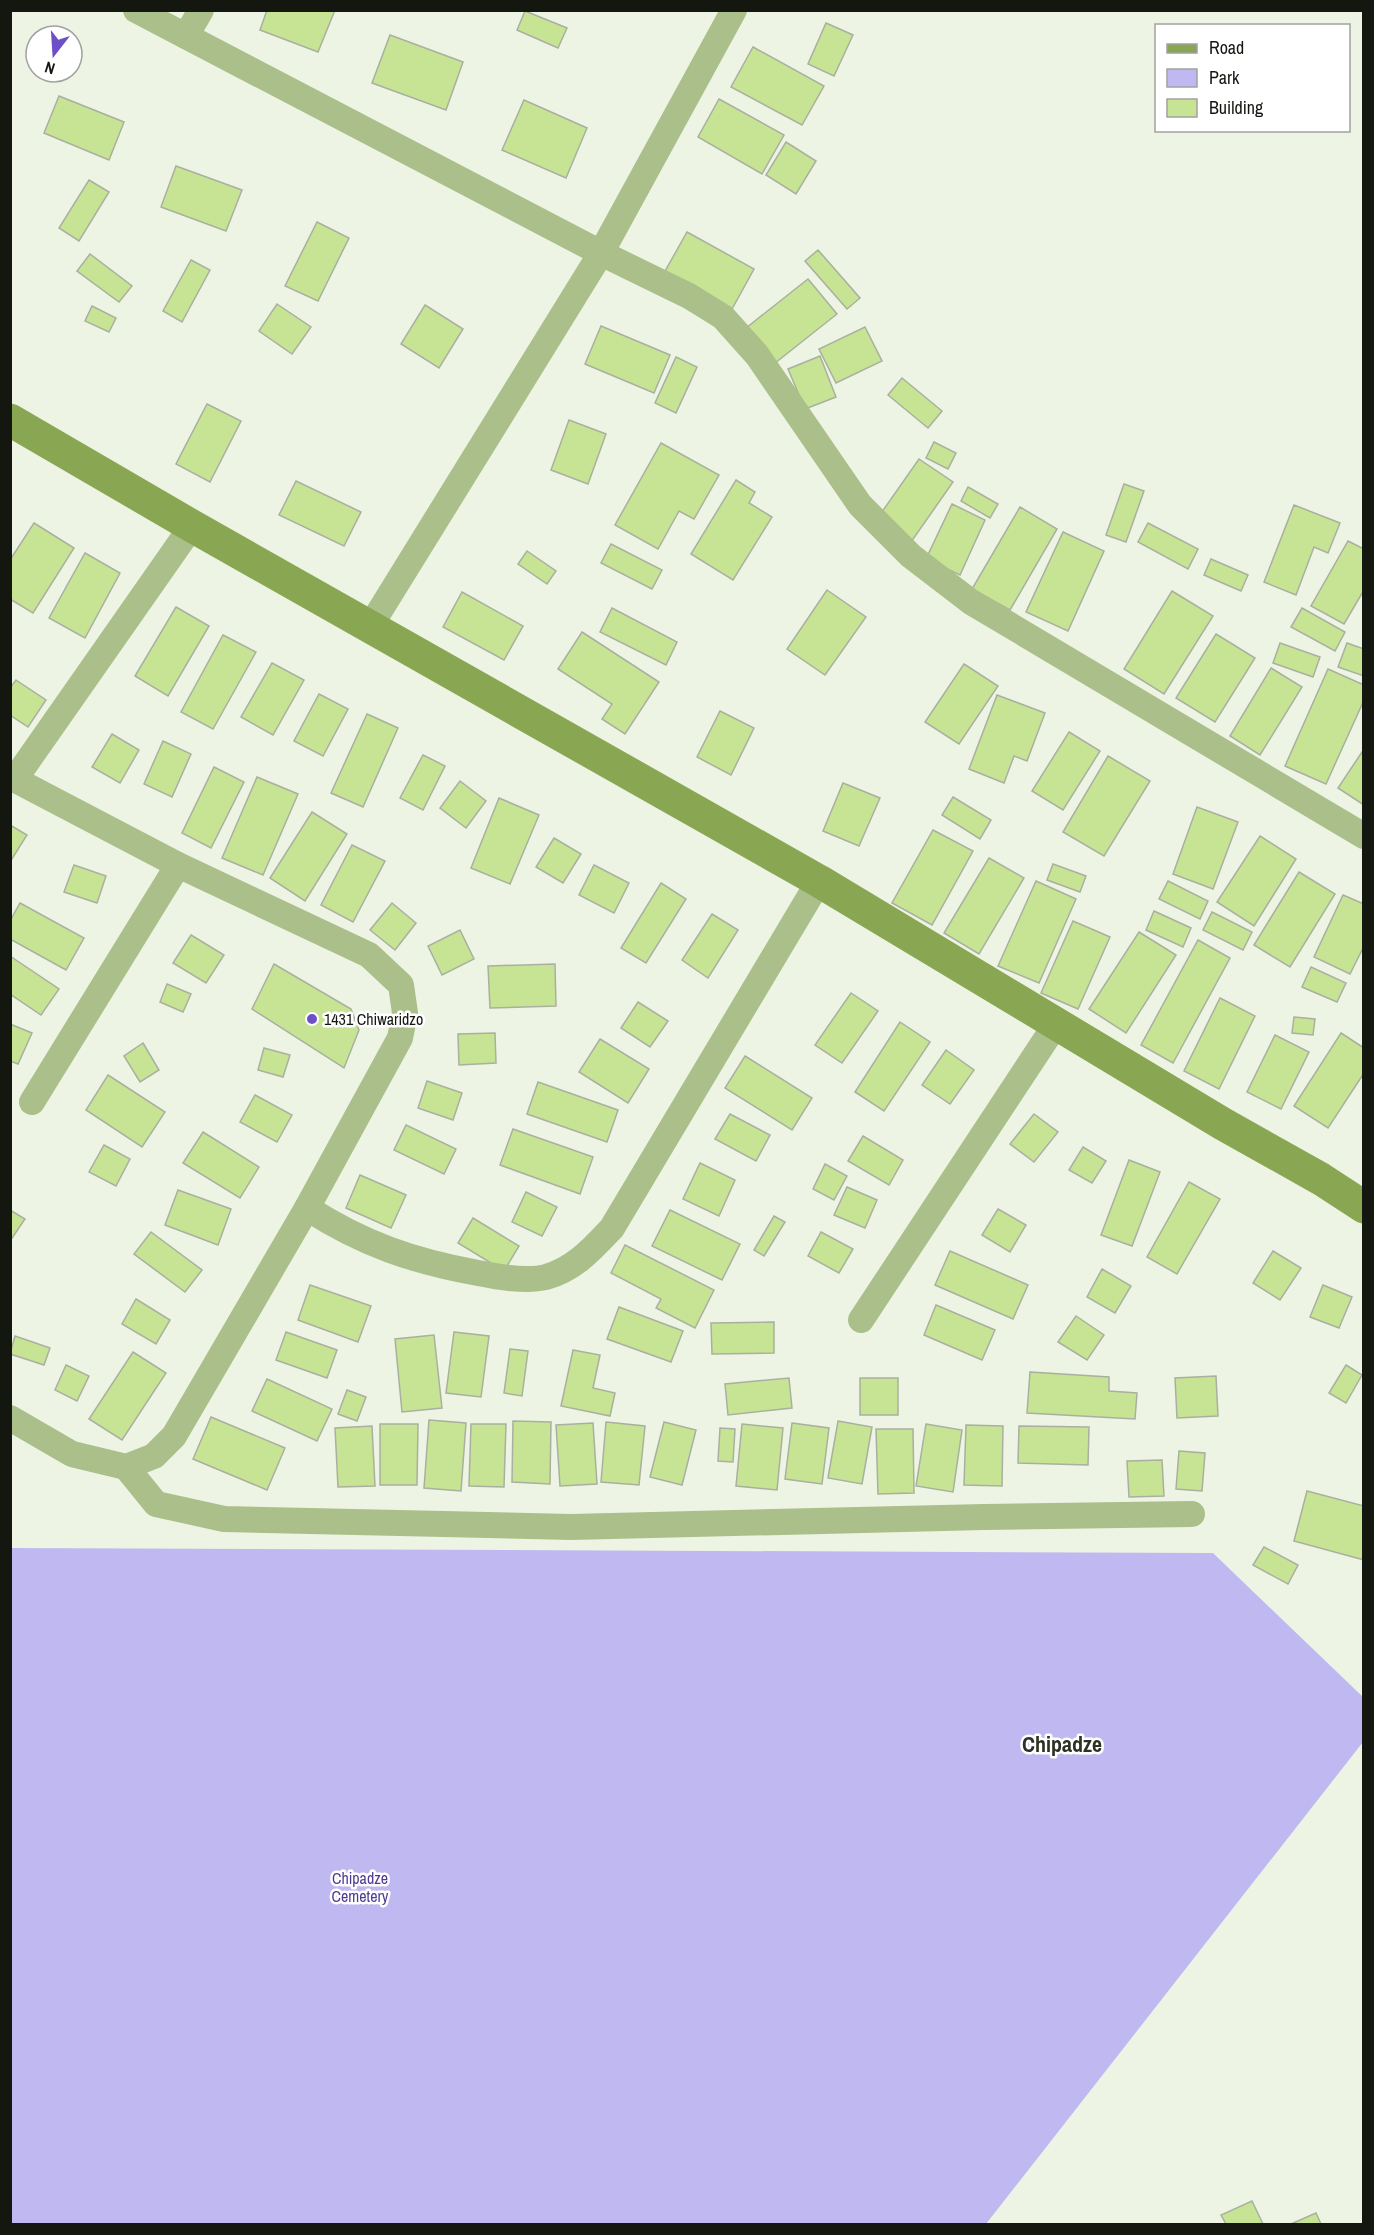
<svg xmlns="http://www.w3.org/2000/svg" width="1374" height="2235" font-family="'Archivo Narrow',sans-serif">
	<style>
		.green { fill: #c0b9f1 }
		.building { fill: #c7e494; stroke: #a9b0a0; stroke-width: 1.5 }
		.lines { fill: none; stroke-linecap: round; stroke-linejoin: round }
		.street { stroke: #abbf8a; stroke-width: 26 }
		.secondary { stroke: #89a653; stroke-width: 33 }
		.poi-dot { fill: #6d4fc8; stroke: #fff; stroke-width: 2 }
		.labels { text-anchor: middle; stroke-width: 5; stroke-linejoin: round; paint-order: stroke }
		.poi-label { font-size: 16px; fill: #141610; stroke: #fff; text-anchor: start }
		.park-label { font-size: 16px; fill: #4f3b92; stroke: #fff }
		.district-label { font-size: 22px; font-weight: bold; fill: #2c3124; stroke: #fff }
	</style>
	<rect width="100%" height="100%" fill="#edf4e4"/>
	<!-- green -->
	<path class="green" d="M 11,1548 L 1213,1553 L 1363,1697 L 1363,1742 L 986,2224 L 11,2224 Z"/>
	<!-- building -->
	<g class="building">
		<path d="M 267,10 L 335,10 L 318,52 L 260,30 Z"/>
		<path d="M 525,11 L 567,28 L 558,48 L 517,30 Z"/>
		<path d="M 826,23 L 853,35 L 834,76 L 808,64 Z"/>
		<path d="M 390,35 L 463,62 L 446,110 L 372,83 Z"/>
		<path d="M 753,47 L 824,86 L 802,125 L 731,87 Z"/>
		<path d="M 59,96 L 124,122 L 109,160 L 44,133 Z"/>
		<path d="M 719,99 L 784,135 L 762,174 L 698,137 Z"/>
		<path d="M 524,100 L 587,128 L 566,178 L 502,150 Z"/>
		<path d="M 786,142 L 816,161 L 796,194 L 766,175 Z"/>
		<path d="M 176,166 L 242,190 L 226,231 L 161,207 Z"/>
		<path d="M 89,180 L 109,192 L 79,241 L 59,228 Z"/>
		<path d="M 317,222 L 349,238 L 318,301 L 285,286 Z"/>
		<path d="M 687,232 L 754,269 L 732,309 L 664,273 Z"/>
		<path d="M 818,250 L 860,298 L 847,309 L 805,261 Z"/>
		<path d="M 90,254 L 132,286 L 119,302 L 77,271 Z"/>
		<path d="M 191,260 L 210,270 L 182,322 L 163,311 Z"/>
		<path d="M 808,279 L 837,314 L 770,367 L 741,332 Z"/>
		<path d="M 277,304 L 311,327 L 292,354 L 259,331 Z"/>
		<path d="M 425,305 L 463,329 L 439,368 L 401,344 Z"/>
		<path d="M 92,306 L 116,318 L 109,332 L 85,321 Z"/>
		<path d="M 601,326 L 670,355 L 654,393 L 585,364 Z"/>
		<path d="M 865,327 L 882,361 L 836,383 L 819,349 Z"/>
		<path d="M 820,356 L 836,397 L 805,409 L 788,369 Z"/>
		<path d="M 676,357 L 697,367 L 676,413 L 655,403 Z"/>
		<path d="M 902,378 L 942,411 L 928,428 L 888,395 Z"/>
		<path d="M 207,404 L 241,421 L 210,482 L 176,464 Z"/>
		<path d="M 569,420 L 606,434 L 588,484 L 551,470 Z"/>
		<path d="M 934,442 L 956,453 L 948,469 L 926,458 Z"/>
		<path d="M 661,443 L 719,475 L 694,519 L 679,511 L 658,549 L 615,525 Z"/>
		<path d="M 919,459 L 953,482 L 911,542 L 877,519 Z"/>
		<path d="M 736,480 L 755,492 L 749,503 L 772,517 L 733,580 L 691,554 Z"/>
		<path d="M 296,481 L 361,512 L 344,546 L 279,515 Z"/>
		<path d="M 1124,484 L 1144,491 L 1126,542 L 1106,535 Z"/>
		<path d="M 968,487 L 998,504 L 990,518 L 961,501 Z"/>
		<path d="M 952,504 L 985,520 L 960,575 L 926,559 Z"/>
		<path d="M 1294,505 L 1340,523 L 1328,553 L 1314,547 L 1296,595 L 1264,582 Z"/>
		<path d="M 1020,507 L 1057,529 L 1010,610 L 972,589 Z"/>
		<path d="M 34,523 L 74,548 L 33,613 L 10,599 L 10,560 Z"/>
		<path d="M 1148,523 L 1198,549 L 1188,569 L 1138,542 Z"/>
		<path d="M 1063,532 L 1104,551 L 1068,631 L 1026,612 Z"/>
		<path d="M 1348,541 L 1364,549 L 1364,590 L 1344,624 L 1311,606 Z"/>
		<path d="M 611,544 L 662,570 L 652,589 L 601,563 Z"/>
		<path d="M 527,551 L 556,571 L 547,584 L 518,564 Z"/>
		<path d="M 85,553 L 120,573 L 85,638 L 49,618 Z"/>
		<path d="M 1211,559 L 1248,575 L 1241,591 L 1204,575 Z"/>
		<path d="M 827,590 L 866,617 L 825,675 L 787,649 Z"/>
		<path d="M 1172,591 L 1213,616 L 1164,694 L 1124,669 Z"/>
		<path d="M 462,592 L 523,626 L 504,660 L 443,627 Z"/>
		<path d="M 176,607 L 209,626 L 168,696 L 135,676 Z"/>
		<path d="M 612,608 L 677,642 L 666,665 L 600,632 Z"/>
		<path d="M 1302,608 L 1345,632 L 1335,651 L 1291,627 Z"/>
		<path d="M 582,632 L 659,682 L 625,734 L 602,719 L 612,704 L 558,669 Z"/>
		<path d="M 1216,634 L 1255,658 L 1215,722 L 1176,698 Z"/>
		<path d="M 223,635 L 256,652 L 213,729 L 181,712 Z"/>
		<path d="M 1280,643 L 1320,657 L 1313,677 L 1273,663 Z"/>
		<path d="M 1347,643 L 1364,649 L 1364,676 L 1338,667 Z"/>
		<path d="M 272,663 L 304,680 L 273,735 L 241,717 Z"/>
		<path d="M 964,664 L 998,686 L 959,744 L 925,722 Z"/>
		<path d="M 1271,668 L 1302,687 L 1260,755 L 1230,736 Z"/>
		<path d="M 1328,669 L 1364,685 L 1364,700 L 1326,784 L 1285,766 Z"/>
		<path d="M 16,680 L 46,700 L 28,727 L 10,715 L 10,688 Z"/>
		<path d="M 319,694 L 348,709 L 323,756 L 294,741 Z"/>
		<path d="M 997,695 L 1045,713 L 1027,761 L 1014,756 L 1004,783 L 969,769 Z"/>
		<path d="M 720,711 L 754,728 L 731,775 L 697,757 Z"/>
		<path d="M 367,714 L 398,728 L 363,807 L 331,793 Z"/>
		<path d="M 1069,732 L 1100,751 L 1063,810 L 1032,791 Z"/>
		<path d="M 112,734 L 139,750 L 120,783 L 92,767 Z"/>
		<path d="M 163,741 L 191,754 L 172,797 L 144,784 Z"/>
		<path d="M 1364,749 L 1364,805 L 1338,788 Z"/>
		<path d="M 423,755 L 445,766 L 423,810 L 400,798 Z"/>
		<path d="M 1108,756 L 1150,781 L 1104,856 L 1063,832 Z"/>
		<path d="M 214,767 L 244,782 L 211,848 L 182,833 Z"/>
		<path d="M 257,777 L 298,794 L 263,875 L 222,858 Z"/>
		<path d="M 460,781 L 486,801 L 466,828 L 440,808 Z"/>
		<path d="M 843,783 L 880,798 L 859,846 L 823,831 Z"/>
		<path d="M 953,797 L 991,820 L 980,839 L 942,815 Z"/>
		<path d="M 499,798 L 539,815 L 510,884 L 471,868 Z"/>
		<path d="M 1197,807 L 1238,822 L 1213,889 L 1173,874 Z"/>
		<path d="M 312,812 L 347,834 L 305,901 L 270,878 Z"/>
		<path d="M 10,825 L 27,835 L 10,862 Z"/>
		<path d="M 933,830 L 973,851 L 932,925 L 892,903 Z"/>
		<path d="M 1260,836 L 1296,859 L 1254,926 L 1217,902 Z"/>
		<path d="M 554,838 L 581,854 L 563,883 L 536,867 Z"/>
		<path d="M 352,845 L 385,861 L 353,922 L 321,905 Z"/>
		<path d="M 989,858 L 1024,878 L 979,954 L 944,933 Z"/>
		<path d="M 1053,864 L 1086,876 L 1080,892 L 1047,880 Z"/>
		<path d="M 74,865 L 106,876 L 97,903 L 64,892 Z"/>
		<path d="M 594,865 L 629,883 L 614,913 L 579,895 Z"/>
		<path d="M 1299,872 L 1335,894 L 1290,967 L 1254,945 Z"/>
		<path d="M 1036,881 L 1076,899 L 1039,983 L 998,966 Z"/>
		<path d="M 1168,881 L 1208,901 L 1200,919 L 1159,899 Z"/>
		<path d="M 661,883 L 686,899 L 646,963 L 621,948 Z"/>
		<path d="M 1343,895 L 1364,904 L 1364,946 L 1350,974 L 1314,957 Z"/>
		<path d="M 20,903 L 84,938 L 66,970 L 10,939 L 10,921 Z"/>
		<path d="M 392,903 L 416,923 L 395,950 L 370,930 Z"/>
		<path d="M 1154,911 L 1191,928 L 1183,947 L 1146,930 Z"/>
		<path d="M 1212,912 L 1252,932 L 1243,950 L 1203,930 Z"/>
		<path d="M 712,914 L 738,930 L 708,978 L 682,960 Z"/>
		<path d="M 1073,921 L 1110,937 L 1078,1009 L 1041,993 Z"/>
		<path d="M 460,930 L 474,959 L 442,975 L 428,946 Z"/>
		<path d="M 1139,932 L 1176,955 L 1126,1033 L 1089,1009 Z"/>
		<path d="M 191,935 L 224,955 L 206,983 L 173,963 Z"/>
		<path d="M 1198,940 L 1230,958 L 1173,1063 L 1141,1045 Z"/>
		<path d="M 10,956 L 59,989 L 41,1015 L 10,994 Z"/>
		<path d="M 274,964 L 351,1009 L 359,1030 L 344,1068 L 252,1009 Z"/>
		<path d="M 555,964 L 556,1006 L 490,1008 L 488,966 Z"/>
		<path d="M 1311,967 L 1346,983 L 1337,1002 L 1302,987 Z"/>
		<path d="M 167,984 L 191,994 L 183,1012 L 160,1002 Z"/>
		<path d="M 851,993 L 878,1011 L 842,1063 L 815,1045 Z"/>
		<path d="M 1220,998 L 1255,1016 L 1219,1089 L 1184,1071 Z"/>
		<path d="M 638,1002 L 668,1021 L 650,1047 L 621,1028 Z"/>
		<path d="M 1294,1017 L 1315,1019 L 1313,1035 L 1292,1033 Z"/>
		<path d="M 900,1022 L 930,1042 L 884,1111 L 855,1092 Z"/>
		<path d="M 10,1024 L 32,1033 L 18,1064 L 10,1061 Z"/>
		<path d="M 495,1033 L 496,1063 L 459,1065 L 458,1034 Z"/>
		<path d="M 1341,1033 L 1364,1048 L 1364,1073 L 1328,1128 L 1294,1106 Z"/>
		<path d="M 1275,1035 L 1309,1052 L 1281,1109 L 1247,1092 Z"/>
		<path d="M 600,1039 L 649,1069 L 628,1103 L 579,1072 Z"/>
		<path d="M 143,1043 L 159,1070 L 140,1082 L 124,1056 Z"/>
		<path d="M 264,1048 L 290,1055 L 283,1077 L 258,1070 Z"/>
		<path d="M 946,1050 L 974,1070 L 950,1104 L 922,1085 Z"/>
		<path d="M 745,1056 L 812,1098 L 792,1130 L 725,1088 Z"/>
		<path d="M 108,1075 L 165,1112 L 142,1147 L 86,1110 Z"/>
		<path d="M 427,1081 L 462,1093 L 453,1120 L 418,1108 Z"/>
		<path d="M 538,1082 L 618,1110 L 607,1142 L 527,1114 Z"/>
		<path d="M 255,1095 L 292,1115 L 277,1142 L 240,1122 Z"/>
		<path d="M 730,1114 L 770,1135 L 756,1161 L 715,1139 Z"/>
		<path d="M 1034,1114 L 1058,1132 L 1034,1162 L 1010,1144 Z"/>
		<path d="M 406,1125 L 456,1149 L 444,1174 L 394,1150 Z"/>
		<path d="M 513,1129 L 593,1157 L 580,1194 L 500,1165 Z"/>
		<path d="M 203,1132 L 259,1167 L 240,1198 L 183,1163 Z"/>
		<path d="M 863,1136 L 903,1160 L 889,1185 L 848,1161 Z"/>
		<path d="M 104,1145 L 130,1159 L 116,1186 L 89,1172 Z"/>
		<path d="M 1083,1147 L 1106,1161 L 1092,1183 L 1069,1170 Z"/>
		<path d="M 1129,1160 L 1160,1172 L 1132,1246 L 1101,1235 Z"/>
		<path d="M 700,1163 L 735,1180 L 719,1216 L 683,1199 Z"/>
		<path d="M 825,1164 L 847,1176 L 834,1200 L 813,1189 Z"/>
		<path d="M 360,1175 L 406,1195 L 391,1228 L 346,1208 Z"/>
		<path d="M 1189,1182 L 1220,1199 L 1177,1274 L 1147,1257 Z"/>
		<path d="M 847,1187 L 877,1200 L 865,1228 L 834,1215 Z"/>
		<path d="M 178,1190 L 231,1209 L 218,1245 L 165,1225 Z"/>
		<path d="M 526,1192 L 557,1207 L 542,1236 L 512,1222 Z"/>
		<path d="M 998,1209 L 1026,1225 L 1010,1252 L 982,1235 Z"/>
		<path d="M 10,1210 L 25,1219 L 10,1241 Z"/>
		<path d="M 670,1210 L 740,1244 L 722,1280 L 652,1246 Z"/>
		<path d="M 774,1216 L 785,1222 L 764,1256 L 754,1250 Z"/>
		<path d="M 473,1218 L 519,1246 L 504,1271 L 458,1243 Z"/>
		<path d="M 151,1232 L 202,1270 L 185,1292 L 134,1254 Z"/>
		<path d="M 821,1232 L 853,1249 L 839,1273 L 808,1256 Z"/>
		<path d="M 625,1245 L 714,1290 L 695,1328 L 656,1308 L 661,1299 L 611,1273 Z"/>
		<path d="M 950,1251 L 1028,1285 L 1013,1319 L 935,1285 Z"/>
		<path d="M 1273,1251 L 1301,1268 L 1280,1300 L 1253,1283 Z"/>
		<path d="M 1102,1269 L 1131,1286 L 1115,1313 L 1087,1297 Z"/>
		<path d="M 310,1285 L 371,1306 L 358,1342 L 298,1320 Z"/>
		<path d="M 1323,1285 L 1352,1297 L 1339,1328 L 1310,1317 Z"/>
		<path d="M 136,1299 L 170,1320 L 156,1344 L 122,1324 Z"/>
		<path d="M 936,1305 L 995,1330 L 982,1360 L 924,1335 Z"/>
		<path d="M 619,1307 L 683,1331 L 671,1362 L 607,1339 Z"/>
		<path d="M 1076,1316 L 1104,1335 L 1087,1360 L 1058,1342 Z"/>
		<path d="M 774,1322 L 774,1353 L 712,1354 L 711,1323 Z"/>
		<path d="M 286,1332 L 337,1350 L 327,1378 L 276,1360 Z"/>
		<path d="M 454,1332 L 489,1336 L 481,1397 L 446,1393 Z"/>
		<path d="M 434,1335 L 442,1408 L 402,1412 L 395,1339 Z"/>
		<path d="M 15,1336 L 50,1348 L 44,1365 L 10,1354 Z"/>
		<path d="M 510,1349 L 528,1351 L 522,1396 L 504,1393 Z"/>
		<path d="M 573,1350 L 600,1355 L 593,1388 L 615,1393 L 610,1416 L 561,1406 Z"/>
		<path d="M 133,1352 L 166,1373 L 122,1440 L 89,1419 Z"/>
		<path d="M 66,1365 L 89,1376 L 77,1401 L 55,1390 Z"/>
		<path d="M 1346,1365 L 1362,1375 L 1346,1403 L 1329,1393 Z"/>
		<path d="M 1030,1372 L 1109,1377 L 1109,1391 L 1137,1393 L 1135,1419 L 1027,1413 Z"/>
		<path d="M 1216,1376 L 1218,1416 L 1177,1418 L 1175,1378 Z"/>
		<path d="M 789,1378 L 792,1408 L 728,1415 L 725,1384 Z"/>
		<rect x="860" y="1378" width="38" height="37"/>
		<path d="M 267,1379 L 332,1409 L 317,1441 L 252,1411 Z"/>
		<path d="M 347,1390 L 366,1397 L 357,1421 L 338,1414 Z"/>
		<path d="M 211,1417 L 285,1448 L 267,1490 L 193,1459 Z"/>
		<path d="M 429,1420 L 466,1423 L 461,1491 L 424,1488 Z"/>
		<path d="M 513,1421 L 551,1422 L 550,1484 L 512,1482 Z"/>
		<path d="M 838,1421 L 872,1427 L 862,1484 L 828,1478 Z"/>
		<path d="M 606,1422 L 645,1426 L 639,1485 L 601,1482 Z"/>
		<path d="M 664,1422 L 696,1430 L 682,1485 L 650,1477 Z"/>
		<path d="M 593,1423 L 597,1484 L 560,1486 L 556,1425 Z"/>
		<path d="M 792,1423 L 829,1428 L 822,1484 L 785,1479 Z"/>
		<path d="M 380,1424 L 418,1424 L 417,1485 L 380,1485 Z"/>
		<path d="M 471,1424 L 506,1424 L 504,1487 L 469,1486 Z"/>
		<path d="M 742,1424 L 783,1428 L 777,1490 L 736,1486 Z"/>
		<path d="M 926,1424 L 962,1430 L 953,1492 L 916,1486 Z"/>
		<path d="M 966,1425 L 1003,1426 L 1002,1486 L 964,1485 Z"/>
		<path d="M 372,1426 L 375,1486 L 338,1487 L 335,1428 Z"/>
		<path d="M 1019,1426 L 1089,1427 L 1088,1465 L 1018,1463 Z"/>
		<path d="M 720,1428 L 735,1429 L 733,1462 L 718,1461 Z"/>
		<path d="M 876,1429 L 913,1429 L 914,1493 L 878,1494 Z"/>
		<path d="M 1179,1451 L 1205,1453 L 1202,1491 L 1176,1489 Z"/>
		<path d="M 1162,1460 L 1164,1496 L 1129,1497 L 1127,1461 Z"/>
		<path d="M 1307,1491 L 1364,1506 L 1364,1560 L 1294,1541 Z"/>
		<path d="M 1264,1547 L 1298,1565 L 1288,1584 L 1253,1565 Z"/>
		<path d="M 1252,2201 L 1263,2224 L 1226,2224 L 1221,2215 Z"/>
		<path d="M 1316,2213 L 1321,2224 L 1291,2224 Z"/>
	</g>
	<g class="lines">
		<!-- street -->
		<g class="street">
			<path d="M 136,10 L 601,253 L 689,296 L 723,317 L 757,355 L 860,505 L 911,556 L 971,602 L 1364,836"/>
			<path d="M 186,36 L 201,10"/>
			<path d="M 371,625 L 601,253 L 734,10"/>
			<path d="M 10,777 L 178,865 L 369,955 L 401,985 L 405,1013 L 400,1038 L 307,1208 L 174,1436 L 154,1456 L 126,1467 L 72,1454 L 10,1418"/>
			<path d="M 15,779 L 192,526"/>
			<path d="M 32,1102 L 178,865"/>
			<path d="M 307,1208 C 363,1244 412,1261 478,1273 C 498,1277 526,1282 546,1277 C 575,1269 593,1248 612,1228 L 819,881"/>
			<path d="M 861,1320 L 1056,1024"/>
			<path d="M 126,1467 L 156,1504 L 224,1519 L 571,1527 L 984,1517 L 1192,1514"/>
		</g>
		<!-- secondary -->
		<path class="secondary" d="M 10,420 L 192,526 L 819,881 L 1223,1124 L 1321,1179 L 1364,1207"/>
	</g>
	<!-- markers -->
	<circle class="poi-dot" cx="312" cy="1019" r="6"/>
	<g class="labels">
		<!-- poi labels -->
		<g class="poi-label">
			<text x="324" y="1025">1431 Chiwaridzo</text>
		</g>
		<!-- park labels -->
		<g class="park-label">
			<text x="360" y="1884">Chipadze<tspan x="360" dy="18">Cemetery</tspan></text>
		</g>
		<!-- district labels -->
		<g class="district-label">
			<text x="1062" y="1752">Chipadze</text>
		</g>
	</g>
	<!-- border -->
	<rect width="1374" height="2235" fill="none" stroke="#141610" stroke-width="24"/>
	<!-- legend -->
	<rect x="1155" y="24" width="195" height="108" fill="#ffffff" stroke="#a1a29f" stroke-width="1.5"/>
	<rect x="1167" y="44" width="30" height="9" fill="#89a653" stroke="#a1a29f" stroke-width="1.5"/>
	<text x="1209" y="54" font-size="18" fill="#141610">Road</text>
	<rect x="1167" y="69" width="30" height="18" fill="#c0b9f1" stroke="#a1a29f" stroke-width="1.5"/>
	<text x="1209" y="84" font-size="18" fill="#141610">Park</text>
	<rect x="1167" y="99" width="30" height="18" fill="#c7e494" stroke="#a1a29f" stroke-width="1.5"/>
	<text x="1209" y="114" font-size="18" fill="#141610">Building</text>
	<!-- north arrow -->
	<g transform="translate(54 54) rotate(197)"><circle r="28" fill="#ffffff" stroke="#a1a29f" stroke-width="1.5"/>
	<path d="M0-4.5L10 22L0 15L-10 22Z" fill="#6d4fc8"/>
	<text y="-9" font-size="16" font-weight="bold" text-anchor="middle" fill="#141610">N</text>
	</g>
</svg>
